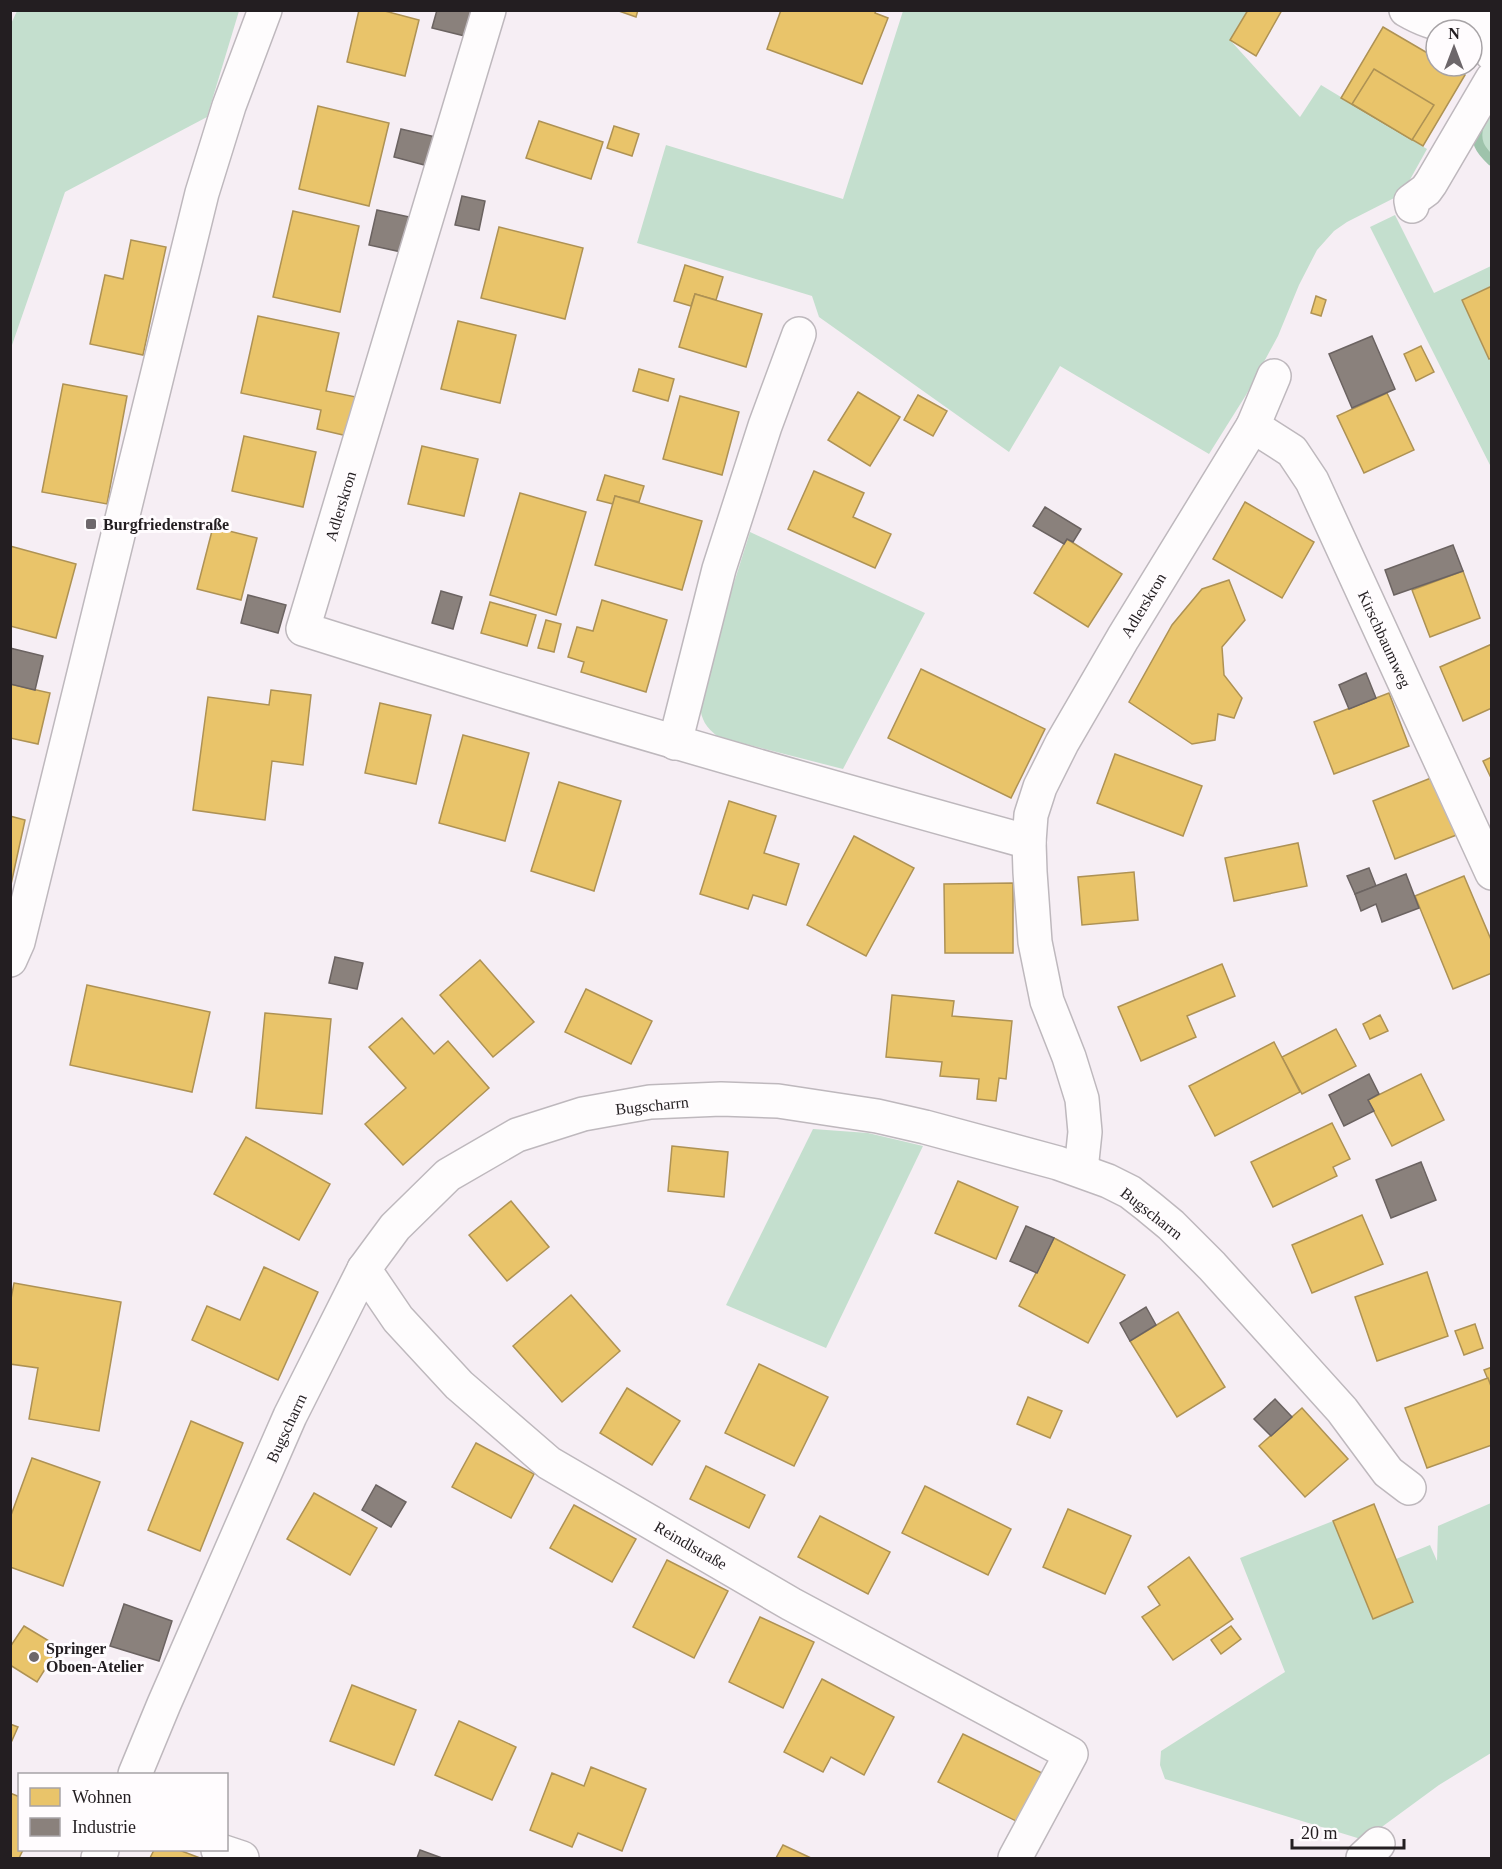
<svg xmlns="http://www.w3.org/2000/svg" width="1502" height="1869" font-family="Georgia,serif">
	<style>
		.green { fill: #c4dfce }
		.homes { fill: #e9c46a; stroke: #ae9254; stroke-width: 1.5 }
		.industry { fill: #8a817c; stroke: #6b6361; stroke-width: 1.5 }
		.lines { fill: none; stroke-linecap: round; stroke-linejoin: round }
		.stream { stroke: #9ec3ab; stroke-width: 10 }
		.minor-casing { stroke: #beb8bd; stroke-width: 36 }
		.minor { stroke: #fefcfd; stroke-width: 33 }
		.poi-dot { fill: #6d676b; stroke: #fffcfe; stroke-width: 2 }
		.labels { text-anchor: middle; stroke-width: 6; stroke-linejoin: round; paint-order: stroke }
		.street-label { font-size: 16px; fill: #231e21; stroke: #fffcfe }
		.poi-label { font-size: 16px; font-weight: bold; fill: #231e21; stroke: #fffcfe; text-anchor: start }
	</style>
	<rect width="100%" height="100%" fill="#f6eef4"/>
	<!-- green -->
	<g class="green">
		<path d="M 17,11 L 239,11 L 207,117 L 65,192 L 11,348 L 10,26 Z"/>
		<path d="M 903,11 L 1248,11 L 1230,40 L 1300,117 L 1321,85 L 1427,149 L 1402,194 L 1347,222 L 1334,231 L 1317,250 L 1299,285 L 1278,336 L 1246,395 L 1209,454 L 1060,366 L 1009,452 L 819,317 L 812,296 L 637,243 L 666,145 L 843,199 Z"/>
		<path d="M 1491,104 L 1491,161 C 1467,137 1479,130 1491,104 Z"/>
		<path d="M 1395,215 L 1434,293 L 1491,266 L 1491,286 L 1462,300 L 1488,358 L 1491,358 L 1491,467 L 1370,227 Z"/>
		<path d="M 750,532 L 925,613 L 843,769 L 718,737 C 706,727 701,720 700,705 L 727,605 Z"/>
		<path d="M 813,1129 L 868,1133 L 923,1146 L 826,1348 L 726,1305 Z"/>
		<path d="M 1491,1503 L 1491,1753 L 1439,1785 L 1364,1840 L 1165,1779 L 1160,1765 L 1161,1751 L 1285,1672 L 1240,1558 L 1333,1521 L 1373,1619 L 1413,1602 L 1396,1559 L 1430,1545 L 1437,1561 L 1438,1526 Z"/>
	</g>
	<!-- homes -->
	<g class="homes">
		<path d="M 359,10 L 381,10 L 419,20 L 405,76 L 347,62 Z"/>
		<path d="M 616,10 L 638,10 L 636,17 Z"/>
		<path d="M 781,10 L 876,10 L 875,13 L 888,18 L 862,84 L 767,49 Z"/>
		<path d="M 1248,10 L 1282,10 L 1256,56 L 1230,40 Z"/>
		<path d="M 1383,27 L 1436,58 L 1436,66 L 1449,66 L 1465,75 L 1423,146 L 1341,98 Z"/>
		<path d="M 1374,69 L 1434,105 L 1412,140 L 1352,104 Z"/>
		<path d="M 318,106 L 389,123 L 369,206 L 299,189 Z"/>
		<path d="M 539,121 L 603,142 L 591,179 L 526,158 Z"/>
		<path d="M 614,126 L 639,134 L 632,156 L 607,148 Z"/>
		<path d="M 293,211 L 359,226 L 340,312 L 273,297 Z"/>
		<path d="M 499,227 L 583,248 L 565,319 L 481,298 Z"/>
		<path d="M 131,240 L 166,247 L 143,355 L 90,344 L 105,275 L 123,279 Z"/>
		<path d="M 685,265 L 723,277 L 716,300 L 695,294 L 691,306 L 674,301 Z"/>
		<path d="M 1492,286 L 1492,358 L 1489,359 L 1462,300 Z"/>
		<path d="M 695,294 L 762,314 L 746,367 L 679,347 Z"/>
		<path d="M 1316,296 L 1326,300 L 1321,316 L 1311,313 Z"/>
		<path d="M 258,316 L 339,333 L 326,391 L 361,398 L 352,437 L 317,429 L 321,410 L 241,393 Z"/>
		<path d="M 458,321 L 516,335 L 500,403 L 441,389 Z"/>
		<path d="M 1421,346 L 1434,372 L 1416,381 L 1404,354 Z"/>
		<path d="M 639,369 L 674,379 L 668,401 L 633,391 Z"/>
		<path d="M 63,384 L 127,396 L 107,504 L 42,492 Z"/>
		<path d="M 858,392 L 900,417 L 870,466 L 828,440 Z"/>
		<path d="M 1387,393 L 1414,450 L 1364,473 L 1337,416 Z"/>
		<path d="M 918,395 L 947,411 L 933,436 L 904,420 Z"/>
		<path d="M 680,396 L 739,412 L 722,475 L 663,459 Z"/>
		<path d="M 244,436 L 316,452 L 303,507 L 232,491 Z"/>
		<path d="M 422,446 L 478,459 L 464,516 L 408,504 Z"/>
		<path d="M 814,471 L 864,493 L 853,517 L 891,534 L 875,568 L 788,529 Z"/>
		<path d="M 605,475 L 644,486 L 639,502 L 615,496 L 613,504 L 597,500 Z"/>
		<path d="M 520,493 L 586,512 L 556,615 L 490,595 Z"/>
		<path d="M 615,496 L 702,521 L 682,590 L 595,565 Z"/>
		<path d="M 1245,502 L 1314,542 L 1282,598 L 1213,559 Z"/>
		<path d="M 213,527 L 257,538 L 241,600 L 197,589 Z"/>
		<path d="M 1067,539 L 1122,574 L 1088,627 L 1034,593 Z"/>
		<path d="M 10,546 L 76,564 L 56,638 L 10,626 Z"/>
		<path d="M 1463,571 L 1480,618 L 1430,637 L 1412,590 Z"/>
		<path d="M 1229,580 L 1245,620 L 1222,647 L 1224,675 L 1242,698 L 1234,718 L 1218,714 L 1215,740 L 1192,744 L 1129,702 L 1172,625 L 1202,589 Z"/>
		<path d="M 602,600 L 667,620 L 646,692 L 581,672 L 584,662 L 568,657 L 577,627 L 593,631 Z"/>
		<path d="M 490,602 L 536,615 L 527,646 L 481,633 Z"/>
		<path d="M 546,620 L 561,624 L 554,652 L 538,648 Z"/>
		<path d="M 1492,644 L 1492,708 L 1463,721 L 1440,667 Z"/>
		<path d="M 921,669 L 1045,729 L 1011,798 L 888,738 Z"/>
		<path d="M 10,684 L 50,693 L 38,744 L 10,738 Z"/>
		<path d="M 271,690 L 311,695 L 303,765 L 272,761 L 265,820 L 193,810 L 208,697 L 269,705 Z"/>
		<path d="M 1389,693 L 1409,746 L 1334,774 L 1314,722 Z"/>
		<path d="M 380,703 L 431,715 L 416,784 L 365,773 Z"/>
		<path d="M 463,735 L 529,753 L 505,841 L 439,823 Z"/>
		<path d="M 1115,754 L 1202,786 L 1183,836 L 1097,803 Z"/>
		<path d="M 1492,757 L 1492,780 L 1483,761 Z"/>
		<path d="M 1436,776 L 1459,834 L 1395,859 L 1373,801 Z"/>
		<path d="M 559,782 L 621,801 L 594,891 L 531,871 Z"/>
		<path d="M 729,801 L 776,816 L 764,853 L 799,864 L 786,905 L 753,895 L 748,909 L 700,894 Z"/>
		<path d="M 10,816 L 25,820 L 10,889 Z"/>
		<path d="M 854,836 L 914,868 L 866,956 L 807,925 Z"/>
		<path d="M 1298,843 L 1307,886 L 1234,901 L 1225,858 Z"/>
		<path d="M 1134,872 L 1138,920 L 1082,925 L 1078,877 Z"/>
		<path d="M 1464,876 L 1492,942 L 1492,973 L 1453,989 L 1415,896 Z"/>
		<path d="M 1013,883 L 1013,953 L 945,953 L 944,884 Z"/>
		<path d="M 480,960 L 534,1022 L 493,1057 L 440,995 Z"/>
		<path d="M 1222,964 L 1235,996 L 1187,1016 L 1196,1037 L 1141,1061 L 1118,1007 Z"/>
		<path d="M 87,985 L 210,1012 L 192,1092 L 70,1065 Z"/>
		<path d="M 586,989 L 652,1021 L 631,1064 L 565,1032 Z"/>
		<path d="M 892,995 L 954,1001 L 952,1016 L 1012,1021 L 1006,1079 L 999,1078 L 996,1101 L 977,1099 L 979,1079 L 940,1076 L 942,1062 L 886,1057 Z"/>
		<path d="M 265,1013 L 331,1019 L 322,1114 L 256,1108 Z"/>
		<path d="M 1380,1015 L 1388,1031 L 1370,1039 L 1363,1024 Z"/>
		<path d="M 402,1018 L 434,1054 L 448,1041 L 489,1088 L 403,1165 L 365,1124 L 406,1088 L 369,1047 Z"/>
		<path d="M 1336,1029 L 1356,1066 L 1302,1094 L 1282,1057 Z"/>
		<path d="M 1274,1042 L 1300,1092 L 1215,1136 L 1189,1086 Z"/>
		<path d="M 1421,1074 L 1444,1120 L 1392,1146 L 1368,1100 Z"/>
		<path d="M 1332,1123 L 1350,1159 L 1333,1167 L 1337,1176 L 1273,1207 L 1251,1162 Z"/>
		<path d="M 246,1137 L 330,1184 L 299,1240 L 214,1194 Z"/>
		<path d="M 672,1146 L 728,1152 L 724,1197 L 668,1191 Z"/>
		<path d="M 958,1181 L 1018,1207 L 996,1259 L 935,1233 Z"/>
		<path d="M 511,1201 L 549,1247 L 507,1281 L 469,1235 Z"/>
		<path d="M 1362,1215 L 1383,1264 L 1312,1293 L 1292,1245 Z"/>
		<path d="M 1054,1238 L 1125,1275 L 1088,1343 L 1019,1306 Z"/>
		<path d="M 264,1267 L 318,1292 L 278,1380 L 192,1340 L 207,1306 L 240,1320 Z"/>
		<path d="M 1427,1272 L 1448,1336 L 1377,1361 L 1355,1297 Z"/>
		<path d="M 14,1283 L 121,1302 L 99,1431 L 29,1419 L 38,1368 L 10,1364 L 10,1304 Z"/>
		<path d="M 571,1295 L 620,1351 L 562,1402 L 513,1346 Z"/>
		<path d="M 1178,1312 L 1225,1387 L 1177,1417 L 1130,1341 Z"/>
		<path d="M 1475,1324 L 1483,1348 L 1464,1355 L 1455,1331 Z"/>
		<path d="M 759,1364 L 828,1397 L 794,1466 L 725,1433 Z"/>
		<path d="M 1492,1367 L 1492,1389 L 1484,1370 Z"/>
		<path d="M 1488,1378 L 1492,1389 L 1492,1445 L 1427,1468 L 1405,1408 Z"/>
		<path d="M 627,1388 L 680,1421 L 652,1465 L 600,1433 Z"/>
		<path d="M 1028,1397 L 1062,1411 L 1050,1438 L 1017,1424 Z"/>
		<path d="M 1302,1408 L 1348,1459 L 1305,1497 L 1259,1446 Z"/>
		<path d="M 191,1421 L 243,1443 L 200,1551 L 148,1530 Z"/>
		<path d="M 476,1443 L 534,1474 L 511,1518 L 452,1487 Z"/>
		<path d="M 32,1458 L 100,1482 L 63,1586 L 10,1567 L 10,1518 Z"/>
		<path d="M 706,1466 L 765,1495 L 749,1528 L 690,1499 Z"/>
		<path d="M 925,1486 L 1011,1529 L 988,1575 L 902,1533 Z"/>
		<path d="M 314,1493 L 377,1528 L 350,1575 L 287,1539 Z"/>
		<path d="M 1374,1504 L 1413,1602 L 1373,1619 L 1333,1521 Z"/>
		<path d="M 574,1505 L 636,1539 L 612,1582 L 550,1548 Z"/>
		<path d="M 1068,1509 L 1131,1536 L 1105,1594 L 1043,1567 Z"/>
		<path d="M 820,1516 L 890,1552 L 868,1594 L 798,1557 Z"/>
		<path d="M 1189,1557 L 1233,1619 L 1173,1660 L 1142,1617 L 1160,1605 L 1148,1587 Z"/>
		<path d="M 667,1560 L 728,1591 L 694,1658 L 633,1627 Z"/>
		<path d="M 760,1617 L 814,1642 L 783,1708 L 729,1682 Z"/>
		<path d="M 24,1626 L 59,1647 L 37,1682 L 10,1665 L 10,1647 Z"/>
		<path d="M 1231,1626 L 1241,1639 L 1221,1654 L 1211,1640 Z"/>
		<path d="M 822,1679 L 894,1717 L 864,1775 L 831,1757 L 823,1772 L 784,1752 Z"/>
		<path d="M 352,1685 L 416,1710 L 394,1765 L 330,1741 Z"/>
		<path d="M 459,1721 L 516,1747 L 492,1800 L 435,1775 Z"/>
		<path d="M 10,1724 L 18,1727 L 10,1745 Z"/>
		<path d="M 963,1734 L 1048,1776 L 1024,1825 L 938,1782 Z"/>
		<path d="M 591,1767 L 646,1789 L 622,1851 L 578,1833 L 572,1847 L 530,1830 L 552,1773 L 584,1786 Z"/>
		<path d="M 10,1793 L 20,1797 L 20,1850 L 23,1850 L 19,1858 L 10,1858 Z"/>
		<path d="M 783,1845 L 811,1858 L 776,1858 Z"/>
		<path d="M 154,1850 L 179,1850 L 200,1858 L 150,1858 Z"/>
	</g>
	<!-- industry -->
	<g class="industry">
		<path d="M 437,10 L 476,10 L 469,37 L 432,28 Z"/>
		<path d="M 401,129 L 440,138 L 432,167 L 394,157 Z"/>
		<path d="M 462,196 L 485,201 L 479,230 L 455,225 Z"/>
		<path d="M 377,210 L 414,218 L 406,253 L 369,245 Z"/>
		<path d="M 1372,336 L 1395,389 L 1352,408 L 1329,354 Z"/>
		<path d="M 1045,507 L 1081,529 L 1073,542 L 1067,539 L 1064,544 L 1033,526 Z"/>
		<path d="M 1453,545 L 1463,571 L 1394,595 L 1385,570 Z"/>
		<path d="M 441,591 L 462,597 L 453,629 L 432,623 Z"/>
		<path d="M 248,595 L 286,605 L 278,633 L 241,623 Z"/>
		<path d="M 10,648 L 43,656 L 35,690 L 10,684 Z"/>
		<path d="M 1366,673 L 1376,698 L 1349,709 L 1339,685 Z"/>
		<path d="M 1369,868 L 1376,886 L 1355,894 L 1347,876 Z"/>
		<path d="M 1406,874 L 1419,908 L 1382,922 L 1376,904 L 1361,911 L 1355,894 Z"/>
		<path d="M 335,957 L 363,963 L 357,989 L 329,983 Z"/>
		<path d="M 1369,1074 L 1379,1094 L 1368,1100 L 1374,1111 L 1344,1126 L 1329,1095 Z"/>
		<path d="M 1421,1162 L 1436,1200 L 1391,1218 L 1376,1180 Z"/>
		<path d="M 1026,1226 L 1054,1238 L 1037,1273 L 1010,1261 Z"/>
		<path d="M 1146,1307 L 1156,1325 L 1130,1341 L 1120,1323 Z"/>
		<path d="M 1275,1399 L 1292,1417 L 1271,1436 L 1254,1419 Z"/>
		<path d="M 376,1485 L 406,1502 L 391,1527 L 362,1510 Z"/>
		<path d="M 124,1604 L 172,1621 L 159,1661 L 110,1646 Z"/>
		<path d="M 420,1850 L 442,1858 L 417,1858 Z"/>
	</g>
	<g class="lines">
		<!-- stream -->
		<path class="stream" d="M 1479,125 C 1474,141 1480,150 1492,161"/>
		<!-- minor casing -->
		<g class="minor-casing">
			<g id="minor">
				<path d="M 489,10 L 303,629 C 543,705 785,775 1029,842"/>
				<path d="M 1406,10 C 1437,28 1459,30 1492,16"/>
				<path d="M 1483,10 L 1477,22 L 1492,54"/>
				<path d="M 1412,206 L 1411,201 L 1426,190 L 1431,183 L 1492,79"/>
				<path d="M 1253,426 L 1292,451 L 1312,481 L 1492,873"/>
				<path d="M 675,743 L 719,569 L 765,426 L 799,334"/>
				<path d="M 10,960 L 18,942 L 202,193 L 229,106 L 265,10"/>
				<path d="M 1081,1170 L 1085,1132 L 1082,1099 L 1069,1057 L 1047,1001 L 1035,942 L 1030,872 L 1029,842 L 1031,815 L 1040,787 L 1062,743 L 1123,638 L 1253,426 L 1274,376"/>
				<path d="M 364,1269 L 398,1319 L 459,1385 L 549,1463 L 791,1604 L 1071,1754 L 1015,1858"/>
				<path d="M 135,1774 L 164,1704 L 290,1416 L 364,1269 L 395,1227 L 448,1175 L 517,1135 L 583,1114 L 650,1102 L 721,1099 L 778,1101 L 877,1116 L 925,1127 L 1058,1163 L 1108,1181 L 1130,1192 L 1148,1206 L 1171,1225 L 1212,1266 L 1342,1410 L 1388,1472 L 1409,1488"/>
				<path d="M 218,1850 L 242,1858"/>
				<path d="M 98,1858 L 102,1850"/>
				<path d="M 1363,1858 L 1378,1844"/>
			</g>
		</g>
		<!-- minor -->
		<use href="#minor" class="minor"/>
	</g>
	<!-- markers -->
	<g class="poi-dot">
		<rect x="85" y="518" width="12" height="12" rx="3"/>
		<circle cx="34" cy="1657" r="6"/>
	</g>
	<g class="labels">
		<!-- street labels -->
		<g class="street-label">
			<text transform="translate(340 506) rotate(-73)" y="6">Adlerskron</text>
			<text transform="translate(1143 605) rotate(-59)" y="6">Adlerskron</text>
			<text transform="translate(1385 639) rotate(65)" y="6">Kirschbaumweg</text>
			<text transform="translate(652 1105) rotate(-6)" y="6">Bugscharrn</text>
			<text transform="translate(1152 1213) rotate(38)" y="6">Bugscharrn</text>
			<text transform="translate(286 1428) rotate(-65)" y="6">Bugscharrn</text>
			<text transform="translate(691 1545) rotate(30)" y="6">Reindlstraße</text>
		</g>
		<!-- poi labels -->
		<g class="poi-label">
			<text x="103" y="530">Burgfriedenstraße</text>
			<text x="46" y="1654">Springer<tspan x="46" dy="18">Oboen-Atelier</tspan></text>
		</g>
	</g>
	<!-- border -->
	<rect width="1502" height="1869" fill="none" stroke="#231e21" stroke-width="24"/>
	<!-- legend -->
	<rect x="18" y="1773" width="210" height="78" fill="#fffcfe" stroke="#a7a3a6" stroke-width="1.5"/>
	<rect x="30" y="1788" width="30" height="18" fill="#e9c46a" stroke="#a7a3a6" stroke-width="1.5"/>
	<text x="72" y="1803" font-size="18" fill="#231e21">Wohnen</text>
	<rect x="30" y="1818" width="30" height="18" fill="#8a817c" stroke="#a7a3a6" stroke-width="1.5"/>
	<text x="72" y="1833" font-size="18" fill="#231e21">Industrie</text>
	<!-- north arrow -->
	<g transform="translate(1454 48)"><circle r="28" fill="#fffcfe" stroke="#a7a3a6" stroke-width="1.5"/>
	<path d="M0-4.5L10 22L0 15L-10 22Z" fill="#6d676b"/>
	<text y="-9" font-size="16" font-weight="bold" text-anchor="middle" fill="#231e21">N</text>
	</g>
	<!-- scale -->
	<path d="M1292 1839v9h112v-9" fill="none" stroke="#231e21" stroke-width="3"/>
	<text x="1301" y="1839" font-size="18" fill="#231e21" stroke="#fffcfe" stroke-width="4.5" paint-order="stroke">20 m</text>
</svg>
